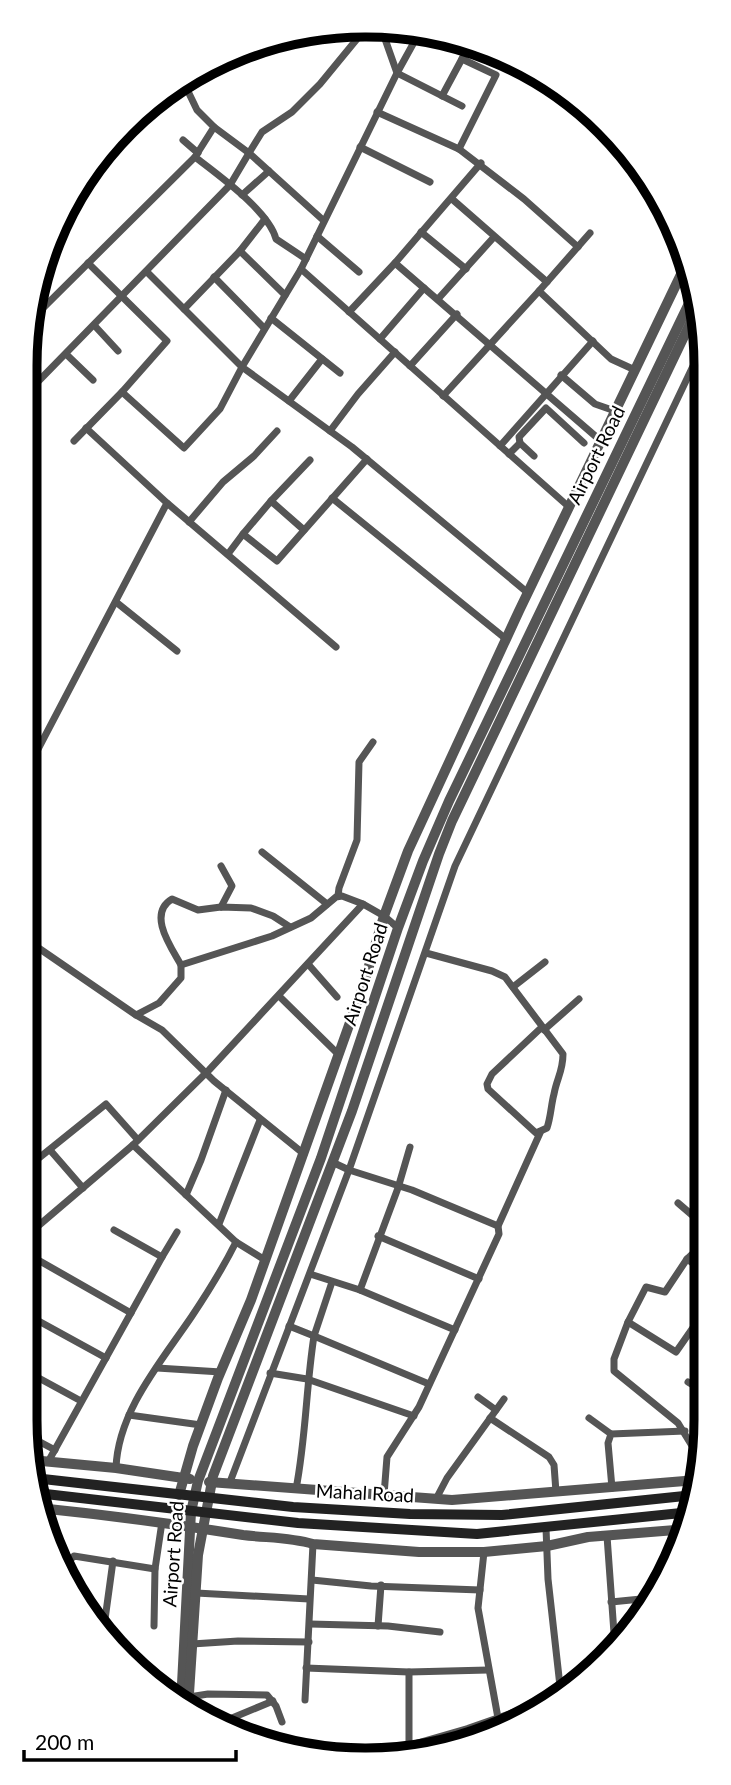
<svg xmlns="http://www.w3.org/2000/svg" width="731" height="1785" font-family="Lato,sans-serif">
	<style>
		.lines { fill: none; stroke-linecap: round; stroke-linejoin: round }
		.minor { stroke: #555; stroke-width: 7 }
		.tertiary { stroke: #555; stroke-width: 10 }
		.secondary { stroke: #222; stroke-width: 10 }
		.labels { text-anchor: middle; stroke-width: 5; stroke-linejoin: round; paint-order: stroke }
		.street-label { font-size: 19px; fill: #000; stroke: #fff }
		.rim { fill: none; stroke: #000; stroke-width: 9 }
	</style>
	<rect width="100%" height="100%" fill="#fff"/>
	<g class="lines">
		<!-- minor -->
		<g class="minor">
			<path d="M 380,30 L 385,39 L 397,73 L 301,269 L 242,367 L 352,447 L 528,593"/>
			<path d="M 418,35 L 397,73 L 462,106"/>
			<path d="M 442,96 L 471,42"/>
			<path d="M 377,112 L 459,149 L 524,199 L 578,247"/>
			<path d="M 214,127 L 249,153 L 262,132 L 292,112 L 320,84 L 366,28"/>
			<path d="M 183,140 L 198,153"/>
			<path d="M 360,147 L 430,182"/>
			<path d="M 459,149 L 496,75 L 462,59"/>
			<path d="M 195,157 C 218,175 269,211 276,239 L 306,259"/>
			<path d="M 242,195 L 269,171"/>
			<path d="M 452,199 L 547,282"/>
			<path d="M 421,232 L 466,269"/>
			<path d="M 590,233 L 539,291 L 611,359 L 635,370"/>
			<path d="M 317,236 L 359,272"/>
			<path d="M 240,251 L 285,295"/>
			<path d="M 395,263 L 601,441"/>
			<path d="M 301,269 L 569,507"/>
			<path d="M 214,277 L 264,328"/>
			<path d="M 438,299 L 494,237"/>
			<path d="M 184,309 L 240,251 L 265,219"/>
			<path d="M 349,312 L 395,263 L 481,163"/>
			<path d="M 271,318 L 340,373"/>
			<path d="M 32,319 L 195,157 L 214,127 L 197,110 L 184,83"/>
			<path d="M 94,325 L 118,351"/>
			<path d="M 380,339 L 424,288"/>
			<path d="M 66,354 L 93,380"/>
			<path d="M 410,366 L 457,314"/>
			<path d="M 561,375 L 595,404 L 615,411"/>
			<path d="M 122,392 L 184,448 L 220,409 L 242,367 L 147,272"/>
			<path d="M 24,396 L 230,185 L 249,153 L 323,220"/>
			<path d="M 443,396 L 539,291"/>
			<path d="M 289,401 L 322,359"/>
			<path d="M 86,428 L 167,503 L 336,647"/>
			<path d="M 330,431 L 358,394 L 395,352"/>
			<path d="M 74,441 L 122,392 L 167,341 L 88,263"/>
			<path d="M 520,443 L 519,437 L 546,408 L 584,443"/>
			<path d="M 500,446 L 593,341"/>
			<path d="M 509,454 L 520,443 L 534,456"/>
			<path d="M 332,498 L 506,639"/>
			<path d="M 271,501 L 310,460"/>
			<path d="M 189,522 L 223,482 L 254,456 L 277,431"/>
			<path d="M 243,534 L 271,501 L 304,530"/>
			<path d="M 228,554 L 243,534 L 277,561 L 367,459"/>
			<path d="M 116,602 L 177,651"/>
			<path d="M 24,776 L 167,503"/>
			<path d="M 262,852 L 327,904"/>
			<path d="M 221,866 L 232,886 L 221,907"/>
			<path d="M 338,896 L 339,888 L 357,840 L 359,762 L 373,742"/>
			<path d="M 24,938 L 136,1015 L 159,1003 L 181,978 L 181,965 L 272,936 L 311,918 L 336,897 L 342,896 L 363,904"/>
			<path d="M 426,953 L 492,971 L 505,977 L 563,1054 C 563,1071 557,1078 554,1094 C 551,1105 551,1116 547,1128 L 536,1133 L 488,1089 L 487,1084 L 492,1074 L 542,1027"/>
			<path d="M 308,964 L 337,997"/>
			<path d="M 181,965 C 171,947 147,914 172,899 L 198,910 L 221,907 L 251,908 L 273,916 L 290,927"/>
			<path d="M 513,987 L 545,962"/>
			<path d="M 279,996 L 338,1054"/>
			<path d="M 136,1015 L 162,1030 L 214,1081 L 304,1154"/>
			<path d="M 544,1030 L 579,999"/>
			<path d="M 133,1145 L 236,1242 L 265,1260"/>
			<path d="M 50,1150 L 83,1188"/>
			<path d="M 332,1162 L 349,1170 L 412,1190 L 498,1226"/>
			<path d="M 24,1170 L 106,1104 L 138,1140"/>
			<path d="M 699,1177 L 706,1183"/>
			<path d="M 186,1195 L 201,1160 L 226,1090"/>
			<path d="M 678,1203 L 706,1227"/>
			<path d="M 219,1224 L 260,1120"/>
			<path d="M 378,1236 L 479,1279"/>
			<path d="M 24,1238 L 133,1145 L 209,1070 L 363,904 L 384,916 L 398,928"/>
			<path d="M 706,1241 L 687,1259 L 706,1273"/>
			<path d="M 24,1252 L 131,1313"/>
			<path d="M 162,1257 L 177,1232"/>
			<path d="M 687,1259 L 665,1292 L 646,1287 L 628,1322 L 676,1352 L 706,1309"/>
			<path d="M 310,1274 L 360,1290 L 455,1330"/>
			<path d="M 360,1290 L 398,1188 L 410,1147"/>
			<path d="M 24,1313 L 106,1358"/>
			<path d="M 628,1322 L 614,1359 L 614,1371 L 678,1423 L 700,1459"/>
			<path d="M 289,1326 L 314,1336 L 332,1282"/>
			<path d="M 695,1328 L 706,1336"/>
			<path d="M 157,1368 L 221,1372"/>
			<path d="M 24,1370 L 81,1401"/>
			<path d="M 270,1373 L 307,1379 L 414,1416"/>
			<path d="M 688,1382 L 706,1393"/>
			<path d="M 478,1397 L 496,1410"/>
			<path d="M 129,1415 L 201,1425"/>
			<path d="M 490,1418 L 549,1457 L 554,1465 L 556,1492"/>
			<path d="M 589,1418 L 611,1434"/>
			<path d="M 27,1435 L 55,1450"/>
			<path d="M 48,1462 L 162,1257 L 114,1230"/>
			<path d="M 116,1468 C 118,1411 161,1362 192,1316 C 208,1292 223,1268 236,1242"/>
			<path d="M 230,1482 L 349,1170 L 455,866 L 704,343"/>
			<path d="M 612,1488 L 608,1443 L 611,1434 L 685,1431"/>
			<path d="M 296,1489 C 306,1438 306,1387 314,1336 L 429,1384"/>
			<path d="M 384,1495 L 387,1457 L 419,1407 L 499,1234 L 498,1226 L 540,1133"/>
			<path d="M 436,1499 L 447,1478 L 504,1399"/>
			<path d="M 546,1528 L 548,1579 L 561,1695"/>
			<path d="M 607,1536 L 615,1647"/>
			<path d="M 484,1552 L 478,1608 L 498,1718"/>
			<path d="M 67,1571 L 68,1562 L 74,1556 L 155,1569"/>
			<path d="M 312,1580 L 371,1586 L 480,1590"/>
			<path d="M 196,1593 L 309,1599"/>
			<path d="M 611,1602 L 651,1598"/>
			<path d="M 310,1624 L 388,1626 L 440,1632"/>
			<path d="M 154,1626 L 155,1569 L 162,1522"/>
			<path d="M 378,1626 L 381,1585"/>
			<path d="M 103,1634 L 113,1561"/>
			<path d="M 192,1644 L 238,1641 L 309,1642"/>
			<path d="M 306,1668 L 409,1672 L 488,1670"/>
			<path d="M 409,1672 L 409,1747"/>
			<path d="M 189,1697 L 208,1694 L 267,1695 L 276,1706 L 282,1722"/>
			<path d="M 305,1700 L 313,1544"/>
			<path d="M 220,1723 L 273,1701"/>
		</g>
		<!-- tertiary -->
		<g class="tertiary">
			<path d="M 31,1460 L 116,1468 L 190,1479"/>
			<path d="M 209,1482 L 452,1500 L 697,1480"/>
			<path d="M 179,1495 L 193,1446 L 218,1378 L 251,1300 L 363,986 L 384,916 L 408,851 L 519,611 L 686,264"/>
			<path d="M 39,1508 C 108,1515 175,1524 243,1535 C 266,1538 290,1537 313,1544 L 419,1552 L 484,1552 L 547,1546 L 588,1537 L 688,1529"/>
			<path d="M 181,1703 L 191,1512 L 198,1481 L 321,1158 L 398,928 L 423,861 L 449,801 L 695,291"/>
			<path d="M 188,1709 L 198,1555 L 213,1476 L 352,1111 L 439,854 L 452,821 L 699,305"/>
			<path d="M 378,1756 L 468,1730 L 539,1705 L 566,1693"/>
		</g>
		<!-- secondary -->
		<g class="secondary">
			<path d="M 34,1478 L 293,1507 L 410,1514 L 502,1515 L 694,1495"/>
			<path d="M 37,1493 L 298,1523 L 477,1534 L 691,1512"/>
		</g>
	</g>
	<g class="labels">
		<!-- street labels -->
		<g class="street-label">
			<text transform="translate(596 455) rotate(-64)" y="7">Airport Road</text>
			<text transform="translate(365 974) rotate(-72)" y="7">Airport Road</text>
			<text transform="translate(365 1493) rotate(3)" y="7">Mahal Road</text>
			<text transform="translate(173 1554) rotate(-86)" y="7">Airport Road</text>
		</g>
	</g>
	<!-- crop -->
	<path d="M0 0H731V1785H0ZM365 37H366A328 328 0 0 1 694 365V1420A328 328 0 0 1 366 1748H365A328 328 0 0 1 37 1420V365A328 328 0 0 1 365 37Z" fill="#fff" fill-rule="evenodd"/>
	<path class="rim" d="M365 37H366A328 328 0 0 1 694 365V1420A328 328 0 0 1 366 1748H365A328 328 0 0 1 37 1420V365A328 328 0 0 1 365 37Z"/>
	<!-- scale -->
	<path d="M24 1750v10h212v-10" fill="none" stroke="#000000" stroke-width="3.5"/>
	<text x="35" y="1750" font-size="21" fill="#000000" stroke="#ffffff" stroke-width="5" paint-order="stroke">200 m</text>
</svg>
